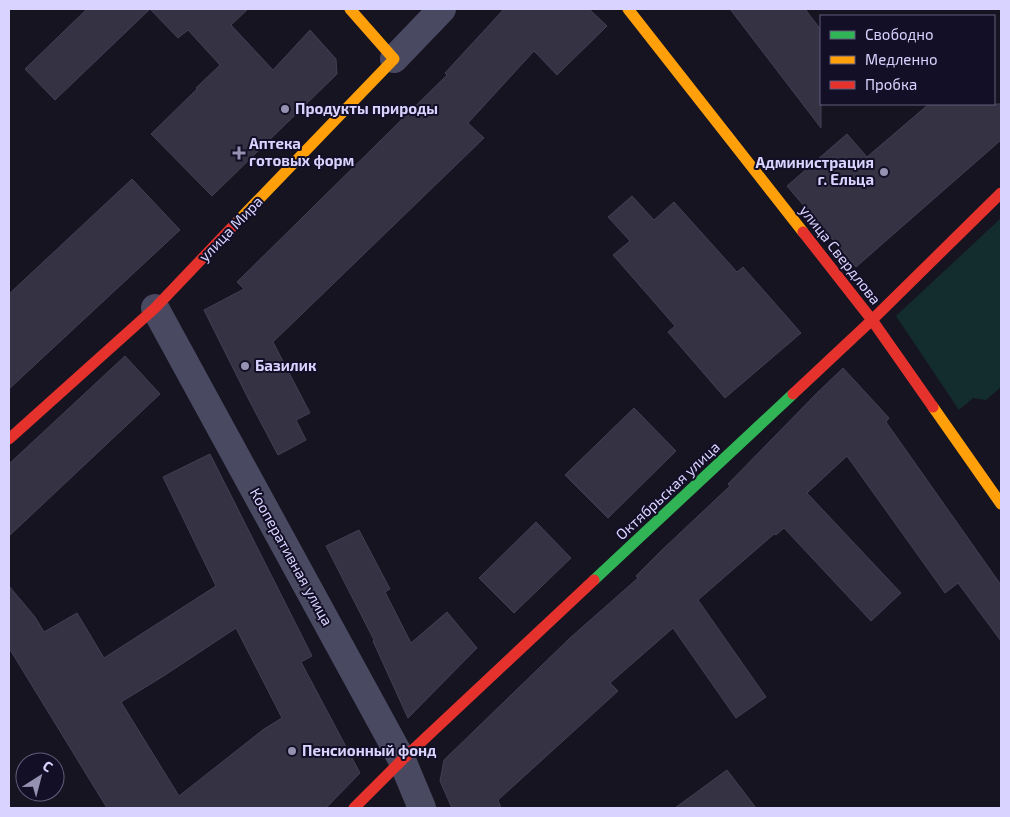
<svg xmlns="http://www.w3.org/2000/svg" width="1010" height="817" font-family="'Exo 2',sans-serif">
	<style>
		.green { fill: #132c2d }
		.building { fill: #343243; stroke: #433f54; fill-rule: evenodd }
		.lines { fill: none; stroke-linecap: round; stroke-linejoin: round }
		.street { stroke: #4a4962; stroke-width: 28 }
		.fast { stroke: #30b455; stroke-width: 11 }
		.slow { stroke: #ff9f0a; stroke-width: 11 }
		.jam { stroke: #e5322d; stroke-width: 11 }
		.poi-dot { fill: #9591b1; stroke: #130f26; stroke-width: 2 }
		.labels { text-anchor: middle; stroke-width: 4; stroke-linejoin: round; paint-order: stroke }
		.poi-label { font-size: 15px; font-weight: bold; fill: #d9d4ff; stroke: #130f26; text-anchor: start }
		.street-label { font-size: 15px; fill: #d9d4ff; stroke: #130f26 }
	</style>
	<rect width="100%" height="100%" fill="#161421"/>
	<!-- green -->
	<path class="green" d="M 1001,218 L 1001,387 L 986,400 L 973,398 L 959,410 L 896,316 Z"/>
	<!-- building -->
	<g class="building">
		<path d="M 87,9 L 150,9 L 55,100 L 25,69 Z"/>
		<path d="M 150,9 L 248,9 L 231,25 L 273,70 L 310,30 L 336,59 L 337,74 L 212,196 L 151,134 L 197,89 L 196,88 L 220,65 L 188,30 L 178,38 Z"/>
		<path d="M 504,9 L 589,9 L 607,26 L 557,75 L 534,51 L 468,123 L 484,138 L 273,342 L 310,413 L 296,420 L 306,440 L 278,455 L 249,400 L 204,310 L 244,289 L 237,282 L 447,75 L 445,73 Z"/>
		<path d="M 730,9 L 805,9 L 821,30 L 821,128 Z"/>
		<path d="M 929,104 L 1001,104 L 1001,140 L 856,267 L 787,186 L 847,134 L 867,157 Z"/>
		<path d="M 132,179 L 180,230 L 9,389 L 9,294 Z"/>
		<path d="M 632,196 L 654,220 L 674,202 L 737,272 L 743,267 L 801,333 L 725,398 L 668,332 L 675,326 L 613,255 L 630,241 L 608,217 Z"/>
		<path d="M 125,356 L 160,394 L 9,536 L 9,464 Z"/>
		<path d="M 843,368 L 889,418 L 886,422 L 1001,585 L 1001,641 L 958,583 L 945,593 L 847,456 L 807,493 L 901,593 L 871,621 L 784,528 L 776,535 L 774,534 L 698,600 L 766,697 L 736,718 L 673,628 L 610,683 L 618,691 L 498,800 L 501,808 L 452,808 L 440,781 L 444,760 L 570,638 L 638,578 L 636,576 L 663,549 L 730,486 L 728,484 L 817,393 Z"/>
		<path d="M 634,408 L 676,451 L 608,518 L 565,475 Z"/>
		<path d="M 210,454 L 312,656 L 301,662 L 360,773 L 326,808 L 107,808 L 9,648 L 9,586 L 35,617 L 44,632 L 77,613 L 104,658 L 216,586 L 163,477 ZM 236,628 L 282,718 L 264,729 L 179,796 L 121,702 L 162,677 Z"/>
		<path d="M 536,522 L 571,558 L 514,613 L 479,578 Z"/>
		<path d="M 359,530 L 390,589 L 385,592 L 411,643 L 447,612 L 477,648 L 408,718 L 373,641 L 374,640 L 326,546 Z"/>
		<path d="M 727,770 L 756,808 L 675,808 Z"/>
	</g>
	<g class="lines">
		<!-- street -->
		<g class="street">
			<path d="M 394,59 L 442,9"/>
			<path d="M 155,308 L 402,760 L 422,808"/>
		</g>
		<!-- fast -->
		<path class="fast" d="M 594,580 L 793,394"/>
		<!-- slow -->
		<g class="slow">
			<path d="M 628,9 L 803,232"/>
			<path d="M 236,223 L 394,59 L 350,9"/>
			<path d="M 933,407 L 1001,504"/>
		</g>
		<!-- jam -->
		<g class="jam">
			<path d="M 803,232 L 872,320 L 933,407"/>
			<path d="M 793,394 L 872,320 L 1001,193"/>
			<path d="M 9,439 L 155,308 L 236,223"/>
			<path d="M 354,808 L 402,760 L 594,580"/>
		</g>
	</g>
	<!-- markers -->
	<g class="poi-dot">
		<circle cx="285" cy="109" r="5"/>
		<path d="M236.5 145.5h5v5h5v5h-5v5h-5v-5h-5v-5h5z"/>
		<circle cx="884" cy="172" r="5"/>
		<circle cx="245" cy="366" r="5"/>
		<circle cx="292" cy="751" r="5"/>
	</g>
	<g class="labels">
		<!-- poi labels -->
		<g class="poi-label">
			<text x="295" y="114">Продукты природы</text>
			<text x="249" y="149">Аптека<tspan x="249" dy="17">готовых форм</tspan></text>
			<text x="874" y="168" text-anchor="end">Администрация<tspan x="874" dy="17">г. Ельца</tspan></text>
			<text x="255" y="371">Базилик</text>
			<text x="302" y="756">Пенсионный фонд</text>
		</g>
		<!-- street labels -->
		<g class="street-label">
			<text transform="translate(231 229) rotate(-46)" y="5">улица Мира</text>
			<text transform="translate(840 255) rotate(52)" y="5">улица Свердлова</text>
			<text transform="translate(668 491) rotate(-43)" y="5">Октябрьская улица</text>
			<text transform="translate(291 557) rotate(61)" y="5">Кооперативная улица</text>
		</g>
	</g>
	<!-- border -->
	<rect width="1010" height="817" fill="none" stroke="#d9d4ff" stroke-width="20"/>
	<!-- legend -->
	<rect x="820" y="15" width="175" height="90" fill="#130f26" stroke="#625e7d"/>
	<rect x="830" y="31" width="25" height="8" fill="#30b455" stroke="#625e7d"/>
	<text x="865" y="40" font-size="15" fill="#d9d4ff">Свободно</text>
	<rect x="830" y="56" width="25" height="8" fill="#ff9f0a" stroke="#625e7d"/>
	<text x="865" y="65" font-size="15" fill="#d9d4ff">Медленно</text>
	<rect x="830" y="81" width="25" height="8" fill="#e5322d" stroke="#625e7d"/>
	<text x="865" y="90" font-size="15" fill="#d9d4ff">Пробка</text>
	<!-- north arrow -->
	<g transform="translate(40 777) rotate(36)"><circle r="24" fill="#130f26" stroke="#625e7d"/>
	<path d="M0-4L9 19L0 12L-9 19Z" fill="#9591b1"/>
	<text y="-8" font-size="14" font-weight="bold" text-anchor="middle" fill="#d9d4ff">С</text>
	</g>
</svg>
